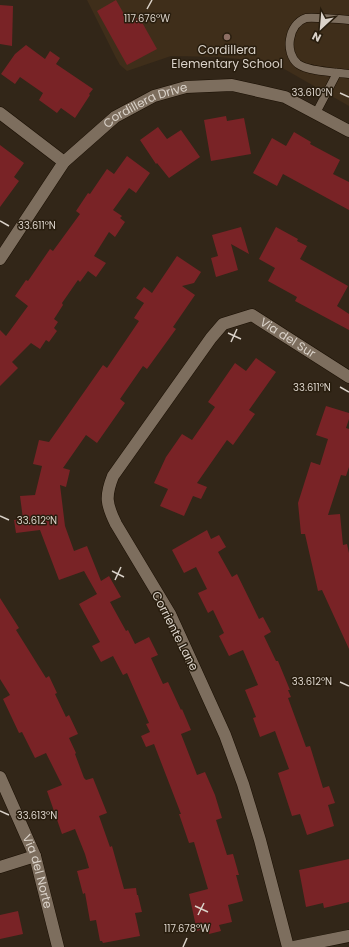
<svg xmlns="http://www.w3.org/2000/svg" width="349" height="947" font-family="Poppins,sans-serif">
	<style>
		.built { fill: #3f2e1a }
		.building { fill: #792326 }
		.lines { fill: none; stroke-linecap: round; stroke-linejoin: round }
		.service-casing { stroke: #1a0f03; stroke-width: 9 }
		.minor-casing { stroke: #1a0f03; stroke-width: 13 }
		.service { stroke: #7d6e5e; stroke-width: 8 }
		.minor { stroke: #7d6e5e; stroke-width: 12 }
		.ticks { fill: none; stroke: #dad2c9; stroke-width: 1.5 }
		.education-dot { fill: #8d6e63; stroke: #281d0e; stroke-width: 1.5 }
		.labels { text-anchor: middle; stroke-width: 3; stroke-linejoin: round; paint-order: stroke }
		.poi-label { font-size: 12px; fill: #dad2c9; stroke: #281d0e }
		.street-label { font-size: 12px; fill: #dad2c9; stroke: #281d0e }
		.ticks-label { font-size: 10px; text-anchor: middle; fill: #dad2c9; stroke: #281d0e; stroke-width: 3; stroke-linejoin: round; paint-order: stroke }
	</style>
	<rect width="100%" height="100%" fill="#322618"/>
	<!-- built -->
	<path class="built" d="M 87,0 L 349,0 L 349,106 L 272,62 L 219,57 L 171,56 L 127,71 L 120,65 L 116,58 Z"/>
	<!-- building -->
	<g class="building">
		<path d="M 116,0 L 124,14 L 126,13 L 131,21 L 139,17 L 157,49 L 127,65 L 97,11 Z"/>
		<path d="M 0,5 L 13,6 L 12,46 L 0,44 Z"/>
		<path d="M 26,45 L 45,59 L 50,51 L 60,58 L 56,64 L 93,89 L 89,94 L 90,95 L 75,118 L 61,108 L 57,113 L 39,100 L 43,93 L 20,77 L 15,84 L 1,74 L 15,54 Z"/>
		<path d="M 226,116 L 227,121 L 244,118 L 251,154 L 211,161 L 204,120 Z"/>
		<path d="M 158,127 L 167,139 L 181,130 L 200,157 L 169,178 L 157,163 L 156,164 L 140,140 Z"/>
		<path d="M 294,132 L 311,142 L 310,144 L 340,160 L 333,174 L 349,182 L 349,210 L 283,174 L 277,186 L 253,173 L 272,138 L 286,146 Z"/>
		<path d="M 0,145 L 24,163 L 14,177 L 19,181 L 0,207 Z"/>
		<path d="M 127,156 L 150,173 L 136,193 L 129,188 L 113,210 L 122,216 L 120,218 L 125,222 L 115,237 L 109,232 L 94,256 L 106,263 L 96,277 L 88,271 L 80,282 L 78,280 L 62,303 L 63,305 L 54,319 L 58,322 L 54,328 L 57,331 L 49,342 L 46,340 L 40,349 L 31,343 L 12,362 L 18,368 L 0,386 L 0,330 L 6,336 L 28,306 L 15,296 L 26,280 L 28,281 L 50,249 L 53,251 L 80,214 L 76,211 L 88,193 L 90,194 L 107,169 L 114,174 Z"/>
		<path d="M 241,227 L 249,254 L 231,244 L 238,270 L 216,277 L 211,258 L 218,256 L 212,235 Z"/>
		<path d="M 276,227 L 298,239 L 297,241 L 307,246 L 300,259 L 348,286 L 337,306 L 349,314 L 349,330 L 295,301 L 297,297 L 268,281 L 275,268 L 259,259 Z"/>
		<path d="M 177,256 L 201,272 L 194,283 L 182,286 L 195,295 L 173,327 L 176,329 L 147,369 L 143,366 L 120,399 L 125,403 L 97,443 L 86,435 L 63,468 L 70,470 L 66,487 L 60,485 L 65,526 L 74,551 L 87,546 L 101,581 L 109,576 L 121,597 L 110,602 L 126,631 L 128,630 L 135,644 L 149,637 L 158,655 L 151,658 L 163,684 L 168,682 L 181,710 L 182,709 L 191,730 L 181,734 L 197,775 L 205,772 L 215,795 L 222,818 L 216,820 L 227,855 L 233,854 L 239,875 L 236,875 L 243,901 L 228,905 L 232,922 L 219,925 L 221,931 L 209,934 L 207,928 L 197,931 L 189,894 L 208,889 L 194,842 L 189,843 L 179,814 L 181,814 L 154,744 L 146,747 L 141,736 L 150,732 L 146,724 L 149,723 L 127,673 L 123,675 L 113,656 L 101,662 L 92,646 L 100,642 L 79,604 L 97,594 L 84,571 L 59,580 L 40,530 L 16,533 L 14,520 L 23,519 L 20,496 L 35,495 L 42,466 L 33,464 L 39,440 L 49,442 L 103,365 L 107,368 L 139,321 L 134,318 L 144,303 L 136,298 L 144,287 L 152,293 Z"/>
		<path d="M 256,358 L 276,372 L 249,410 L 255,414 L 233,445 L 227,440 L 197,483 L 207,487 L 201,499 L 193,496 L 184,516 L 160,506 L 168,489 L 154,483 L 166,457 L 182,434 L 192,440 L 215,407 L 208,402 L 235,363 L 246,371 Z"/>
		<path d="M 326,406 L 349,413 L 349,419 L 346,428 L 349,429 L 349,467 L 346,476 L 341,475 L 328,515 L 340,514 L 343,545 L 347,544 L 349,553 L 349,649 L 322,590 L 318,591 L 305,534 L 301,534 L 298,503 L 311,462 L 320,465 L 328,439 L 316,435 Z"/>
		<path d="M 207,530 L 211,539 L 219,535 L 226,547 L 218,552 L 232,577 L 237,574 L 259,619 L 263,617 L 271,632 L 264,636 L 276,661 L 278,661 L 290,690 L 288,690 L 291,697 L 288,698 L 306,747 L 310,746 L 323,788 L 329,786 L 335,803 L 328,805 L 334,826 L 307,835 L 300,814 L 292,816 L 278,773 L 289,769 L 275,731 L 260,737 L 253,718 L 256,717 L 245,690 L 258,685 L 243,650 L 229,656 L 219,636 L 224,633 L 213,610 L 208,613 L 198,593 L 207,589 L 196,567 L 184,573 L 172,550 Z"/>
		<path d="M 0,598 L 19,628 L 16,630 L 46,678 L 49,676 L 57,693 L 55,694 L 66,717 L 69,715 L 78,734 L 69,738 L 76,753 L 75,754 L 84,778 L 86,780 L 93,778 L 107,813 L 99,816 L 110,847 L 112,846 L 124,889 L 136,888 L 137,895 L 138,895 L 142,912 L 135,913 L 140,936 L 103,943 L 102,941 L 100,941 L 96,920 L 90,921 L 85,893 L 83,894 L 77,871 L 89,868 L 85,854 L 75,829 L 62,834 L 47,791 L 62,785 L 46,753 L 35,758 L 22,732 L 19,733 L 3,699 L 10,695 L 0,679 Z"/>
		<path d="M 349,859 L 349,902 L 324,908 L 323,903 L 306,907 L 299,870 Z"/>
		<path d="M 18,911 L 23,934 L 0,939 L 0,915 Z"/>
	</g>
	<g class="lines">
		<!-- service casing -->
		<g class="service-casing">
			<g id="service">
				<path d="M 349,20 C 340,19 312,17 306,18 C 288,24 284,53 298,64 C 309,72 336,72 349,74"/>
				<path d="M 316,113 L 337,73"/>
			</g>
		</g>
		<!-- minor casing -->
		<g class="minor-casing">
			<g id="minor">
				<path d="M 0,113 L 64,162"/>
				<path id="s1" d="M 0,259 L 64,162 L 115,117 L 154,96 L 186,87 L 232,85 L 285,97 L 349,131"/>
				<path id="s2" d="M 0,777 L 35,856 L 58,947"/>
				<path d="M 0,867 L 35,856"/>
				<path id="s3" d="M 288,947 L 260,840 L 243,784 L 225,735 L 170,614 L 116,524 C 106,504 105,496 113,476 L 211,338 L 223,324 L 252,315 L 349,377"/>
				<path d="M 294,947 L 349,936"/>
			</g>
		</g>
		<!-- service -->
		<use href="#service" class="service"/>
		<!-- minor -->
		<use href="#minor" class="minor"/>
	</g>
	<!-- ticks -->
	<path class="ticks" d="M 147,9 L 152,0M 340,93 L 349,97M 0,221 L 9,226M 228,333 L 241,339M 231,342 L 237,329M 340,387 L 349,392M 0,516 L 9,520M 112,571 L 124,577M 115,580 L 121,567M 340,682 L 349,686M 0,811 L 9,815M 195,906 L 208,912M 198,915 L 204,903M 183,947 L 187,938"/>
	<!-- markers -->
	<circle class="education-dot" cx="227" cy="37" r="4"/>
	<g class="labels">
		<!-- poi labels -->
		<g class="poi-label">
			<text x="227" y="54">Cordillera<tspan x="227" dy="14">Elementary School</tspan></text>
		</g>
		<!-- street labels -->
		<g class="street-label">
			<text dy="4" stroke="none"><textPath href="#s1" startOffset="217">Cordillera Drive</textPath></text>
			<text dy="4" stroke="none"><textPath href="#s3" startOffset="770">Via del Sur</textPath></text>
			<text transform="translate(175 631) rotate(63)" y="4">Corriente Lane</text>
			<text dy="4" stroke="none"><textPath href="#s2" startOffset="102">Via del Norte</textPath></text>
		</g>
	</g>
	<g class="ticks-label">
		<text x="147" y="22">117.676°W</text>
		<text x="312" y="96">33.610°N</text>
		<text x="37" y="229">33.611°N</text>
		<text x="312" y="391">33.611°N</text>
		<text x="37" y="524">33.612°N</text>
		<text x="312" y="685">33.612°N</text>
		<text x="37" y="819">33.613°N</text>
		<text x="187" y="932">117.678°W</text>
	</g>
	<!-- north arrow -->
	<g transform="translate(321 28) rotate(206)" stroke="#281d0e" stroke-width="3" paint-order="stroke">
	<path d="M0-3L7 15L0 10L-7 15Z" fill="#dad2c9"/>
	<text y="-6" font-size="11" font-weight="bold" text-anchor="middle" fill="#dad2c9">N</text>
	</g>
</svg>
